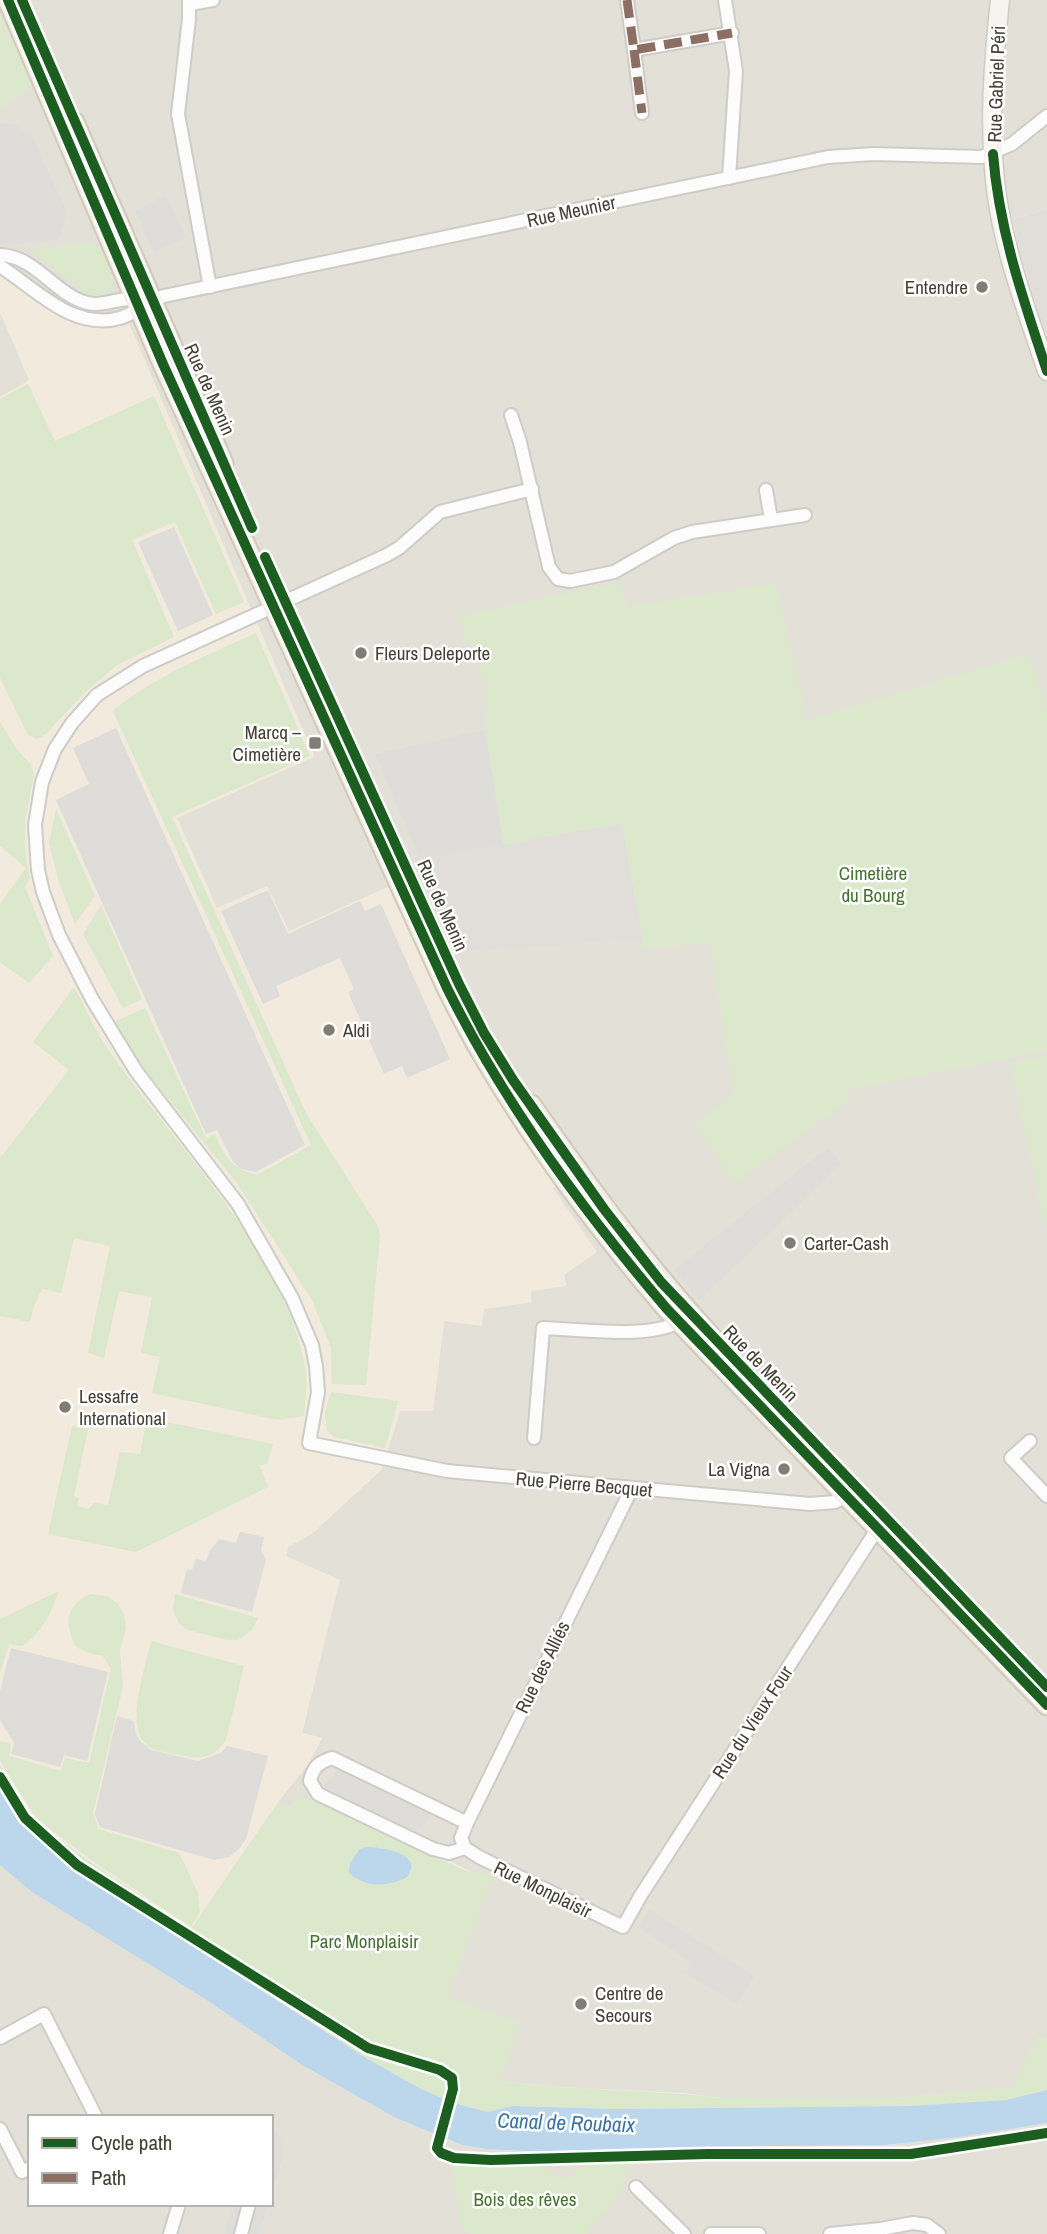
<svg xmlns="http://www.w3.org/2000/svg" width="1047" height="2234" font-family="'Archivo Narrow',sans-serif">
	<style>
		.residential { fill: #e3e0d7; fill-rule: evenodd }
		.commercial { fill: #f1eadd }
		.industrial { fill: #e1ded9 }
		.green { fill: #dbe8cb }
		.parking { fill: #deddd9 }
		.water { fill: #bcd6eb }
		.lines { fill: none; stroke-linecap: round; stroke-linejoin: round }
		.street-casing { stroke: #cdccc7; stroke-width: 16 }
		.secondary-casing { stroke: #cecbc1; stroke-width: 21 }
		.primary-casing { stroke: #d1cab8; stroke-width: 23 }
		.street { stroke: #fdfcfc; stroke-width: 12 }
		.secondary { stroke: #f5f4ef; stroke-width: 18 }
		.primary { stroke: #f0ede4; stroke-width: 19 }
		.quiet { stroke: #8d6e63; stroke-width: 9; stroke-dasharray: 18 9; stroke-linecap: butt }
		.cycleway-casing { stroke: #fff; stroke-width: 15 }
		.cycleway { stroke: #1b5e20; stroke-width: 10 }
		.poi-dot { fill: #807d75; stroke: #fff; stroke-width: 2.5 }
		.labels { text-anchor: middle; stroke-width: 5; stroke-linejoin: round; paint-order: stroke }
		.street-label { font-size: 19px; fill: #454036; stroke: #fff }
		.poi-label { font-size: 19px; fill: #454036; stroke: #fff; text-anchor: start }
		.park-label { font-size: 19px; fill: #44732d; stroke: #fff }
		.water-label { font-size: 21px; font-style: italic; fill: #3574aa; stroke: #fff }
	</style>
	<rect width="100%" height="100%" fill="#efeeea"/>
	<!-- residential -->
	<g class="residential">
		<path d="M 0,0 L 1047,0 L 1047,209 L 1014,219 L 1047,338 L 1047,2040 L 1038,2037 L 1013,2088 L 896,2098 L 721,2098 L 683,2093 L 558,2087 L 499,2081 L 447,1997 L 492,1876 L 475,1874 L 450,1861 L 437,1859 L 296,1801 L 288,1808 L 278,1802 L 309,1763 L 322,1738 L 302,1733 L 339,1580 L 286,1556 L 288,1547 L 312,1533 L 382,1469 L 400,1411 L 433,1411 L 444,1321 L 484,1309 L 531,1302 L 530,1291 L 566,1286 L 553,1187 L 564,1185 L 465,1049 L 388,887 L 289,932 L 267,886 L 217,909 L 177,818 L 314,756 L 128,322 L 98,326 L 82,323 L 0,271 L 0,107 L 28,90 L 29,77 L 0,16 Z"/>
		<path d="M 0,312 L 30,381 L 0,397 Z"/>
		<path d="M 0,1865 L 33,1892 L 202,1997 L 302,2065 L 394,2117 L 462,2145 L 486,2149 L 546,2152 L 647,2148 L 885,2145 L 960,2137 L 1047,2123 L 1047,2234 L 0,2234 ZM 30,2117 L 271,2117 L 271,2204 L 30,2204 Z"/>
	</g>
	<!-- commercial -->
	<path class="commercial" d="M 0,271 L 82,323 L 98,326 L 128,321 L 314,757 L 177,818 L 217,908 L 267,886 L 289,931 L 388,887 L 465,1049 L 565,1185 L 553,1188 L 597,1252 L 564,1275 L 566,1286 L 531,1291 L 531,1302 L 484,1309 L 482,1326 L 444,1321 L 433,1411 L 400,1411 L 382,1469 L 312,1534 L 288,1547 L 286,1556 L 340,1580 L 302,1733 L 322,1738 L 309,1763 L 278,1802 L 191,1929 L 89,1861 L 35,1820 L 0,1765 L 0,397 L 29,380 L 0,312 Z"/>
	<!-- industrial -->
	<g class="industrial">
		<path d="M 1047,209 L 1047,338 L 1030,285 L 1014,219 Z"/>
		<path d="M 622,822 L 642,939 L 457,952 L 415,859 Z"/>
	</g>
	<!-- green -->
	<g class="green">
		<path d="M 0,16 L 29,77 L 29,90 L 0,107 Z"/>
		<path d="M 87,243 L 95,244 L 99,248 C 105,260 124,286 103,293 C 97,296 92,295 86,293 L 29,249 Z"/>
		<path d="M 28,384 L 55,441 L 154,396 L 244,602 L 216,614 L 175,522 L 132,540 L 174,637 L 117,665 L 83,694 L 46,734 L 37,739 L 28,735 L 0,678 L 0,399 Z"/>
		<path d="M 620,582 L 627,607 L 776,584 L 807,721 L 1029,654 L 1047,710 L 1047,1051 L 848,1090 L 849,1100 L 735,1183 L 694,1123 L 734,1096 L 710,942 L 644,949 L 622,823 L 503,845 L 485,730 L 488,690 L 456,617 Z"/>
		<path d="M 256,633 L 310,756 L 172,817 L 306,1113 L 377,1225 L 380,1235 L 366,1385 L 332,1384 L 331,1348 L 312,1300 L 237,1183 L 147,1073 L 114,1022 L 145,1008 L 206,1138 L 215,1134 C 226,1158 230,1168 257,1175 L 311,1145 L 113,711 C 155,676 206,656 256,633 Z"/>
		<path d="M 0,722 L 16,748 L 31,765 L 34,775 L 25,820 L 25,852 L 30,878 L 25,887 L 53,956 L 29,983 L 0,962 L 0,904 L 26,868 L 0,846 Z"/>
		<path d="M 56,809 L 95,896 L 75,924 L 59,882 L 49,843 Z"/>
		<path d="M 101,905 L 142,999 L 123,1008 L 83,934 Z"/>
		<path d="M 74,987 C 85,1007 94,1029 107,1048 C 172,1143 285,1251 305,1368 C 308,1383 305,1400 304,1416 L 278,1420 L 152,1393 L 160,1357 L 141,1353 L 152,1297 L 119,1291 L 104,1358 L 88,1353 L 110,1246 L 74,1238 L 61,1293 L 42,1289 L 34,1306 L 30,1322 L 0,1316 L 0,1158 L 69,1070 L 33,1042 Z"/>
		<path d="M 1047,1055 L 1047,1223 L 1044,1223 L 1011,1063 Z"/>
		<path d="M 331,1392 L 398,1401 L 385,1448 L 334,1437 L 327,1431 L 325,1413 Z"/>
		<path d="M 147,1418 L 273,1444 L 267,1464 L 259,1465 L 268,1487 L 136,1552 L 48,1534 L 72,1426 L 88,1429 L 74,1496 L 79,1498 L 77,1506 L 89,1509 L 94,1503 L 108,1505 L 120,1452 L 140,1454 Z"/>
		<path d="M 59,1591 C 50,1614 43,1632 22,1646 L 9,1644 L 0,1673 L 0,1619 Z"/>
		<path d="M 91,1594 L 109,1597 L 118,1604 L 124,1615 L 126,1628 L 120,1650 L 123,1686 L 93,1813 L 98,1829 L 179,1853 L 198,1893 L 200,1912 L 191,1927 L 90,1859 L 37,1819 L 0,1761 L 0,1741 L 11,1744 L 9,1756 L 61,1771 L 65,1758 L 89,1763 L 111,1669 L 103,1656 C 95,1654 83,1652 77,1647 C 73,1643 72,1638 70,1632 C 65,1613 74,1601 91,1594 Z"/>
		<path d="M 175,1594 L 258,1618 L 252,1630 L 238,1640 L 227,1640 L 188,1630 L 179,1624 L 173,1610 Z"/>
		<path d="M 151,1641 L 244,1666 L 226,1740 C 214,1756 203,1760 184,1756 C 174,1753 161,1753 152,1748 C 121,1733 146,1667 151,1641 Z"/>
		<path d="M 0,1765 L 35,1820 L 89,1861 L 191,1929 L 278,1802 L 288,1808 L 296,1801 L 310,1797 L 437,1859 C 449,1861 466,1873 476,1873 C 483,1874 485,1873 493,1876 L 447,1997 L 519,2023 L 499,2081 L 558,2087 L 683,2094 L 721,2098 L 896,2098 L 1013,2087 L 1038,2037 L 1047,2040 L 1047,2090 L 1006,2100 L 909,2106 L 614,2109 L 512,2106 L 488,2112 L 454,2103 L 421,2089 L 366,2058 L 74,1869 C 54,1853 4,1814 0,1787 C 0,1780 0,1772 0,1765 Z"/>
		<path d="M 634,2161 L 615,2200 L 586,2234 L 470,2234 L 460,2226 L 453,2164 L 545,2164 C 554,2183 573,2182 582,2163 Z"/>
	</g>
	<!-- parking -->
	<g class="parking">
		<path d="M 0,123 L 13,124 L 32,135 L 67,213 L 59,240 L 0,245 Z"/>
		<path d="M 166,195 L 186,238 L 154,252 L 135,211 Z"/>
		<path d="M 174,527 L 213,615 L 178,631 L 138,542 Z"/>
		<path d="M 116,728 L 305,1145 L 256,1172 L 241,1169 L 233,1162 L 217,1130 L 206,1134 L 56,800 L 89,784 L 73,748 Z"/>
		<path d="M 485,730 L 503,844 L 420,859 L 375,754 Z"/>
		<path d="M 268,890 L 288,934 L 360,901 L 365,911 L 381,904 L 450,1059 L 407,1078 L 402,1066 L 384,1074 L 348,992 L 354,989 L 340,958 L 276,986 L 280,996 L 263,1004 L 221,911 Z"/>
		<path d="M 828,1147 L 841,1164 L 700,1300 L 674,1270 Z"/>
		<path d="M 240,1532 L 264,1537 L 261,1550 L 266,1559 L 252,1612 L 181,1593 L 187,1569 L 192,1570 L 196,1559 L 206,1561 L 209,1552 L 219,1539 L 236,1543 Z"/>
		<path d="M 11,1648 L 108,1672 L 87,1761 L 64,1755 L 60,1767 L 11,1754 L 14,1743 L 0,1720 L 0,1691 Z"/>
		<path d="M 117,1716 L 134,1721 L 136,1734 L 141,1742 L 151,1750 L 198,1761 L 221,1753 L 227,1746 L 268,1756 L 246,1839 L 239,1849 L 229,1857 L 214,1860 L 100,1827 L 95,1814 Z"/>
		<path d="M 338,1767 L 430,1813 L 425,1824 L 414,1833 L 321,1788 L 332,1779 Z"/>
		<path d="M 649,1909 L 754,1976 L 737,2004 L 685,1973 L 691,1962 L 638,1927 Z"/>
		<path d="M 271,2129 L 279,2134 L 284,2153 L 271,2195 Z"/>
		<path d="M 232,2204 L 268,2204 L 259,2234 L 224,2234 Z"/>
	</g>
	<!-- water -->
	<g class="water">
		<path d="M 0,1789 C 17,1823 46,1846 74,1869 L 366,2058 L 421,2089 L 454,2103 L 488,2112 L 512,2106 L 614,2109 L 909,2106 L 1006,2100 L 1047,2090 L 1047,2123 L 960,2137 L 885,2145 L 647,2148 L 546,2152 L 486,2149 L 462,2145 L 394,2117 L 302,2065 L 202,1997 L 32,1892 L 0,1865 Z"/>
		<path d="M 366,1847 C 378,1847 422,1852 409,1874 C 407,1879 400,1880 395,1882 C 377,1887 364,1885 349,1873 L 350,1863 L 360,1849 Z"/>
	</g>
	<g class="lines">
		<!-- street casing -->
		<g class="street-casing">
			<g id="street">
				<path d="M 189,0 L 189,19 L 178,114 L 210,287"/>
				<path d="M 627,0 L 634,50 L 732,33"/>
				<path d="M 725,0 L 736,71 L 729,178"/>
				<path d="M 190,4 L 213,0"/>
				<path d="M 634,50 L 642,113"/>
				<path d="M 0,255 C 34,256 52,290 81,301 C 102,310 120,295 141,299"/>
				<path d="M 0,266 C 37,290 73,331 120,318 C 137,313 148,301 164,296 L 828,157 L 874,154 L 982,157 L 1012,144 L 1047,116"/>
				<path d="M 511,415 L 520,442 L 549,567 L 558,579 L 570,581 L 614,572 L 674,538 L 692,532 L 805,515"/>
				<path d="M 532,489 L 440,512 L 399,548 L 387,555 L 143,666 L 97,695 L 72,723 L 55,749 L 42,782 L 35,825 L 38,870 L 43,892 L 59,935 L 92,999 L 136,1071 L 238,1204 L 292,1298 L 312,1345 L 316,1366 L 318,1392 L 309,1443 L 447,1471 L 810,1504 L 835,1502 L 857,1489"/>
				<path d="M 766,490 L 771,519"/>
				<path d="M 534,1438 L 543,1328 C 578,1329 658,1341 684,1318"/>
				<path d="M 1030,1441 L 1011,1458 L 1047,1496"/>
				<path d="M 465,1848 L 479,1857 L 623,1927 L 641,1895 L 885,1517"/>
				<path d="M 465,1848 L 461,1838 L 467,1823 L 632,1488"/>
				<path d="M 465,1848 L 449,1853 L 433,1849 L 318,1794 L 310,1781 C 313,1767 319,1762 332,1758 L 467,1823"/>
				<path d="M 0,2038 L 44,2014 L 96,2117"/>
				<path d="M 0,2129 L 22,2172 L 30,2168"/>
				<path d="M 636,2187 L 684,2234"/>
				<path d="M 170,2234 L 179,2204"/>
				<path d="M 241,2234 L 249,2204"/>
				<path d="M 711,2234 L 759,2234"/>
				<path d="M 830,2234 L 881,2229 L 913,2223 L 927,2225 L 939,2234"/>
			</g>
		</g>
		<!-- secondary casing -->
		<g class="secondary-casing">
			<path id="secondary" d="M 1000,0 C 993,65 988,132 997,197 C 1006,257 1028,314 1047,371"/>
		</g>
		<!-- primary casing -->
		<g class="primary-casing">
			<g id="primary">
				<path d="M 8,0 L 163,364 L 447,988 C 504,1103 584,1212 667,1309 L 1047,1705"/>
				<path d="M 74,122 L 223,463"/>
				<path d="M 531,1105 C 591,1191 647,1268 719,1345"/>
			</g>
		</g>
		<!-- street -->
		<use href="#street" class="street"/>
		<!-- secondary -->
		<use href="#secondary" class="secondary"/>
		<!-- primary -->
		<use href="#primary" class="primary"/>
		<!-- quiet -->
		<g class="quiet">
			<path d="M 627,0 L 634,50 L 732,33"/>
			<path d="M 634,50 L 642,113"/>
		</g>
		<!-- cycleway casing -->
		<g class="cycleway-casing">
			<g id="cycleway">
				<path d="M 8,0 L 163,364 L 447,988 C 504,1103 584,1212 667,1309 L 1047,1705"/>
				<path d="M 22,0 L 252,528"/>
				<path d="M 993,154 C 999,230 1023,299 1047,371"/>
				<path d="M 265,557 L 459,984 L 484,1033 L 513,1080 L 604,1209 L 661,1282 L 1047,1687"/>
				<path d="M 0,1777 L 25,1818 L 77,1865 L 368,2048 L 440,2070 L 452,2078 L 453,2089 L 437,2148 L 441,2153 L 454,2158 L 491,2160 L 708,2154 L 911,2154 L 1047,2133"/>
			</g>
		</g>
		<!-- cycleway -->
		<use href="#cycleway" class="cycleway"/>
	</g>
	<!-- markers -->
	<g class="poi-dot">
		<circle cx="982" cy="287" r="7"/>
		<circle cx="361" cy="653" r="7"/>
		<rect x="308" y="736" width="14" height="14" rx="3.5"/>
		<circle cx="329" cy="1030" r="7"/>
		<circle cx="790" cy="1243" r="7"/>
		<circle cx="65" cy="1407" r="7"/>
		<circle cx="784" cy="1469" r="7"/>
		<circle cx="581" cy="2004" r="7"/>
	</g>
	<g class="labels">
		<!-- street labels -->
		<g class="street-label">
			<text transform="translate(996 84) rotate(-88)" y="7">Rue Gabriel Péri</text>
			<text transform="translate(571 211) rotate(-12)" y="7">Rue Meunier</text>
			<text transform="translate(210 389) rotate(66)" y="7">Rue de Menin</text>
			<text transform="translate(443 905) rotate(66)" y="7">Rue de Menin</text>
			<text transform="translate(761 1363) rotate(46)" y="7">Rue de Menin</text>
			<text transform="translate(584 1484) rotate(5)" y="7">Rue Pierre Becquet</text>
			<text transform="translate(542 1667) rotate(-64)" y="7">Rue des Alliés</text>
			<text transform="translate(752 1722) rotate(-57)" y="7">Rue du Vieux Four</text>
			<text transform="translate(543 1889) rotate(26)" y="7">Rue Monplaisir</text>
		</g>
		<!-- poi labels -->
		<g class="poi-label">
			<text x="968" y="294" text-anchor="end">Entendre</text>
			<text x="375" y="660">Fleurs Deleporte</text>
			<text x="301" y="739" text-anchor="end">Marcq –<tspan x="301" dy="22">Cimetière</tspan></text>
			<text x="343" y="1037">Aldi</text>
			<text x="804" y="1250">Carter-Cash</text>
			<text x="79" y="1403">Lessafre<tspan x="79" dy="22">International</tspan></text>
			<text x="770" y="1476" text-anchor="end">La Vigna</text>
			<text x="595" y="2000">Centre de<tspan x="595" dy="22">Secours</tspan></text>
		</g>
		<!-- park labels -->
		<g class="park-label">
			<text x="873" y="880">Cimetière<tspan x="873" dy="22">du Bourg</tspan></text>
			<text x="364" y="1948">Parc Monplaisir</text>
			<text x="525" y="2206">Bois des rêves</text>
		</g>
		<!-- water labels -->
		<g class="water-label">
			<text transform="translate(566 2123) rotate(2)" y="7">Canal de Roubaix</text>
		</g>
	</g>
	<!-- legend -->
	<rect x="28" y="2115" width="245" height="91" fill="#ffffff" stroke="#b5b3af" stroke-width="2"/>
	<rect x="42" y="2138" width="35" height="10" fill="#1b5e20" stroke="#b5b3af" stroke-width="2"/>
	<text x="91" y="2150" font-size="21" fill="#454036">Cycle path</text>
	<rect x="42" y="2173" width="35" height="10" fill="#8d6e63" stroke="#b5b3af" stroke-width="2"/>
	<text x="91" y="2185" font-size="21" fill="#454036">Path</text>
</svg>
